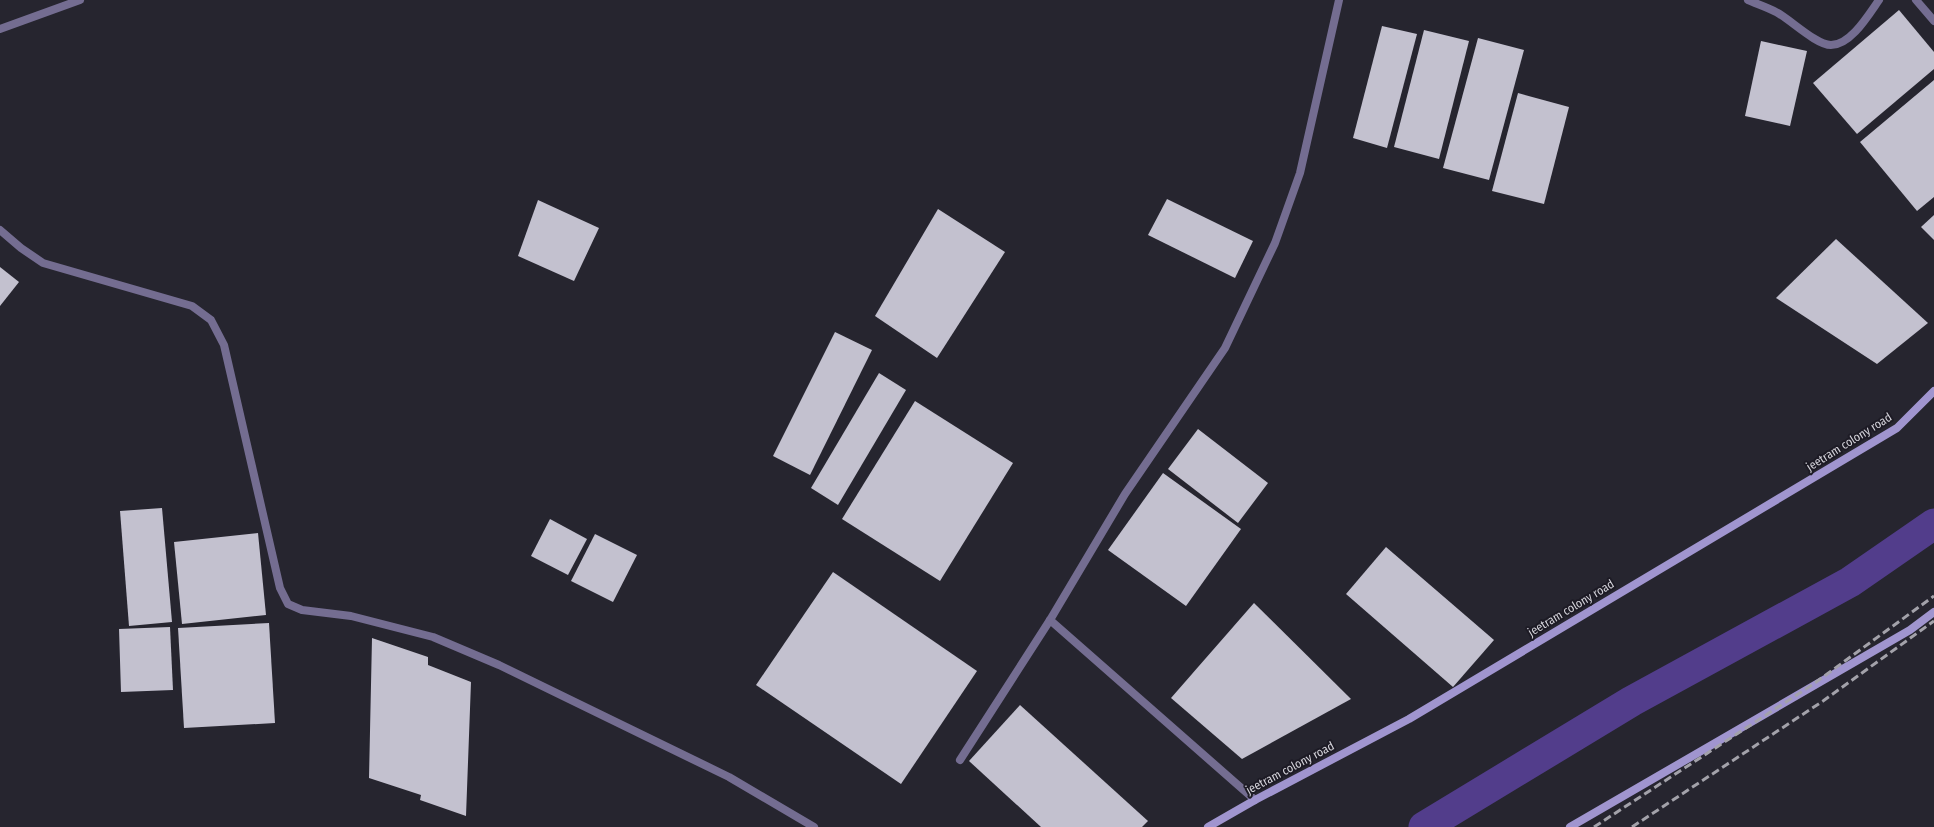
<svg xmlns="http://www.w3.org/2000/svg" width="1934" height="827" font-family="'Fira Sans Condensed',sans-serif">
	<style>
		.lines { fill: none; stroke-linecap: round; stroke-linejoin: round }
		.canal { stroke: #523d8b; stroke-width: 31 }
		.building { fill: #c3c1cf }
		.street { stroke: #746d91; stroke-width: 8 }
		.secondary { stroke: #a095cf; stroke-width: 8 }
		.rail { stroke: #a3a2aa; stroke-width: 3; stroke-dasharray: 8 4; stroke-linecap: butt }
		.labels { text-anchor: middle; stroke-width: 4; stroke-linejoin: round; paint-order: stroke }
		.street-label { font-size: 12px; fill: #d4d3da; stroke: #1d1b25 }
	</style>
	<rect width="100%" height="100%" fill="#26252f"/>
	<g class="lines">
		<!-- canal -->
		<path class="canal" d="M 1424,827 L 1632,701 L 1850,582 L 1934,524"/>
	</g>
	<!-- building -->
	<g class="building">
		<path d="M 1899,10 L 1934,52 L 1934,69 L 1857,134 L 1813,83 Z"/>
		<path d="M 1382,26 L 1417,34 L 1387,148 L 1353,138 Z"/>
		<path d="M 1424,30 L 1469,41 L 1439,159 L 1394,147 Z"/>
		<path d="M 1478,38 L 1524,50 L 1489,180 L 1443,168 Z"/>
		<path d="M 1761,41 L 1807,51 L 1790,126 L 1745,116 Z"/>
		<path d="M 1934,80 L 1934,197 L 1917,211 L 1860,142 Z"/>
		<path d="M 1518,93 L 1569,107 L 1544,204 L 1492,191 Z"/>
		<path d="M 1167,199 L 1253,241 L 1235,278 L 1148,235 Z"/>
		<path d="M 538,200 L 599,228 L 574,281 L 518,256 Z"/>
		<path d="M 938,209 L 1005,252 L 937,358 L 875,316 Z"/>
		<path d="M 1934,215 L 1934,240 L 1921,227 Z"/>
		<path d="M 1836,239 L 1928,323 L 1877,364 L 1776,298 Z"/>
		<path d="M 0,267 L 19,282 L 0,306 Z"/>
		<path d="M 835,332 L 872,350 L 810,475 L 773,456 Z"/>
		<path d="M 879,373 L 906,390 L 838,505 L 811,488 Z"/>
		<path d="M 915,401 L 1013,463 L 940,581 L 842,519 Z"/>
		<path d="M 1198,429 L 1268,483 L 1238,523 L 1168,469 Z"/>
		<path d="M 1163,473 L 1241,529 L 1186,606 L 1108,550 Z"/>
		<path d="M 162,508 L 172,622 L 129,626 L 120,511 Z"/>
		<path d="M 550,519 L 587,539 L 568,575 L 531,556 Z"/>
		<path d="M 258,533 L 266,615 L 182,624 L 174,542 Z"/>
		<path d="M 595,534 L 637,555 L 613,602 L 571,581 Z"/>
		<path d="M 1386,547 L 1494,640 L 1453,687 L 1346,594 Z"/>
		<path d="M 833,572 L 977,671 L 901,784 L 756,685 Z"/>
		<path d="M 1254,603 L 1351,699 L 1242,759 L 1171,698 Z"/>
		<path d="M 269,623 L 275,723 L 184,728 L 178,628 Z"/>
		<path d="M 170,627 L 173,690 L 121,692 L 119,629 Z"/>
		<path d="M 372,638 L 428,657 L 428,665 L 471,682 L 466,816 L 420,800 L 421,795 L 369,778 Z"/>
		<path d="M 1020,705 L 1148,821 L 1142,827 L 1041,827 L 969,761 Z"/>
	</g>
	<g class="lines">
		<!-- street -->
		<g class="street">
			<path d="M 1748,0 C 1757,4 1767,7 1776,12 C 1790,19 1816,45 1831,45 C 1851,45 1869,14 1879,0"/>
			<path d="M 1916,0 L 1934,21"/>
			<path d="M 0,29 L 80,0"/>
			<path d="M 0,230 L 21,248 L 43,263 L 192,306 L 211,320 L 224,345 L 280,588 L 288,604 L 302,610 L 351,616 L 433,637 L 499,665 L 729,777 L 814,827"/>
			<path d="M 1050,620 L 1255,800"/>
			<path d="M 960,760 L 1050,620 L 1125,494 L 1225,348 L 1275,243 L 1300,173 L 1339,0"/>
		</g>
		<!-- secondary -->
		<g class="secondary">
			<path d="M 1208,827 L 1255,800 L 1409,719 L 1897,428 L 1934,391"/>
			<path d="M 1570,827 L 1910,630 L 1934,612"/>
		</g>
		<!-- rail -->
		<g class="rail">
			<path d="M 1594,827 L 1812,685 L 1934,596"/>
			<path d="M 1632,827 L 1823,701 L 1934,621"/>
		</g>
	</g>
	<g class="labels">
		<!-- street labels -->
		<g class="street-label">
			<text transform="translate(1849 442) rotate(-32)" y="4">jeetram colony road</text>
			<text transform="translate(1571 608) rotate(-31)" y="4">jeetram colony road</text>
			<text transform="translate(1290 768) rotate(-28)" y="4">jeetram colony road</text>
		</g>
	</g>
</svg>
